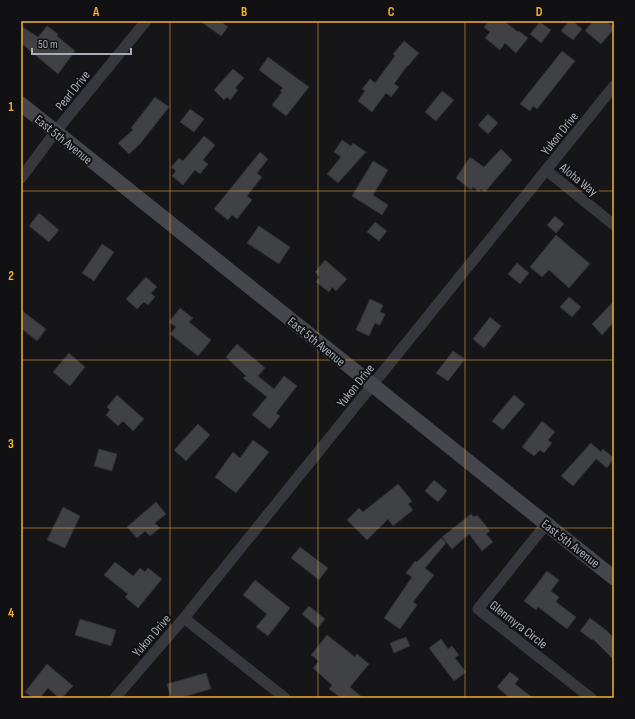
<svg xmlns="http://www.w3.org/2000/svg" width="635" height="719" font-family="'Sofia Sans Condensed',sans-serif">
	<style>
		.building { fill: #404145; stroke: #303034 }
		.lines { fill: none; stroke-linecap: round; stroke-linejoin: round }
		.street { stroke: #37383d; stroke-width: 11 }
		.secondary { stroke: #45474d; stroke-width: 15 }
		.grid { fill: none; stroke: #f2b134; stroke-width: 1; stroke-opacity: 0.55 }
		.labels { text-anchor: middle; stroke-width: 4; stroke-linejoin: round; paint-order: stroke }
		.street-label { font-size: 13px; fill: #a8adb8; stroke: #111113 }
		.neatline { fill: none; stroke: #f2b134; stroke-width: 1.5 }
		.grid-label { font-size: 13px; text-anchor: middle; font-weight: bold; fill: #f2b134 }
	</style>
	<rect width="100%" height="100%" fill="#161618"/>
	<!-- building -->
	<g class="building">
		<path d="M 200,21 L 220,21 L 228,27 L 221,36 Z"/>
		<path d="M 489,21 L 504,21 L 518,32 L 519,31 L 528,38 L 516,53 L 505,43 L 500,50 L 485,38 L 490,32 L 484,27 Z"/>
		<path d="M 569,21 L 572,21 L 582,29 L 573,40 L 561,31 Z"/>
		<path d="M 593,21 L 606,21 L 614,27 L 614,29 L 601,44 L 585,31 Z"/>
		<path d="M 540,22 L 551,30 L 541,43 L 530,34 Z"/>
		<path d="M 21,26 L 38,37 L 47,26 L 58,34 L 57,36 L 75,51 L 58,74 L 21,43 Z"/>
		<path d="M 404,41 L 419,53 L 408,66 L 407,66 L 394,84 L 399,87 L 391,97 L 386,93 L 372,112 L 358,101 L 365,91 L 362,89 L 370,79 L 375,83 L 395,56 L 393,54 Z"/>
		<path d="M 562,51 L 575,61 L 537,109 L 533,106 L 530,111 L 520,104 Z"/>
		<path d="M 268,57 L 309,87 L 286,116 L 272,105 L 282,92 L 280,91 L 283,88 L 259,70 Z"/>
		<path d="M 233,69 L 244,78 L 235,88 L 238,90 L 230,100 L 227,97 L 224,100 L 214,90 Z"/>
		<path d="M 442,91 L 454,100 L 436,121 L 425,112 Z"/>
		<path d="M 155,97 L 169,107 L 140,144 L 129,154 L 118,143 L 133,130 L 131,128 Z"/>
		<path d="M 190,109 L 204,119 L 194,132 L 180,122 Z"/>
		<path d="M 488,114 L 498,123 L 488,134 L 478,125 Z"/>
		<path d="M 204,136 L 215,145 L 203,160 L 208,164 L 200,174 L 195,170 L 183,185 L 172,176 L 176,171 L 171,167 L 179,158 L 183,161 Z"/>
		<path d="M 342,140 L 351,146 L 353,143 L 366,152 L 338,183 L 327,174 L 341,157 L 334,152 Z"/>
		<path d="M 501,149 L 512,160 L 485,192 L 481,189 L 479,192 L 473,187 L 471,190 L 456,178 L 470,157 L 484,167 Z"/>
		<path d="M 260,152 L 268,159 L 257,173 L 262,177 L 247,196 L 252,200 L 237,219 L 232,215 L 228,220 L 214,209 Z"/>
		<path d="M 373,161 L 388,170 L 373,195 L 388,205 L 382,215 L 352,196 Z"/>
		<path d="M 39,213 L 59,230 L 49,242 L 29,226 Z"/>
		<path d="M 555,216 L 564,224 L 556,233 L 547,225 Z"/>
		<path d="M 375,222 L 387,231 L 379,241 L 367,232 Z"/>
		<path d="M 259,226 L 290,247 L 279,264 L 247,243 Z"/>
		<path d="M 556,235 L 590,264 L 569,288 L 549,270 L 542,277 L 530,267 Z"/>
		<path d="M 102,244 L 114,252 L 94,281 L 82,273 Z"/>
		<path d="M 325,260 L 347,279 L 336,291 L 332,287 L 329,292 L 316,282 L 320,277 L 315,272 Z"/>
		<path d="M 517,263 L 529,273 L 520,284 L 508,274 Z"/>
		<path d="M 146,277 L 157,287 L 151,293 L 155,297 L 148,305 L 144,302 L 137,309 L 126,299 Z"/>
		<path d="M 569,297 L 581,307 L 572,317 L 560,307 Z"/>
		<path d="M 370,299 L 383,305 L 380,312 L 385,314 L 380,325 L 375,323 L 369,336 L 356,330 Z"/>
		<path d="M 614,301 L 614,322 L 602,335 L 592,324 Z"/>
		<path d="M 180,308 L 193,318 L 189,322 L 211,340 L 198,356 L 170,334 L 176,327 L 169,322 Z"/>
		<path d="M 21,310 L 46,329 L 37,341 L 21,328 Z"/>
		<path d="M 490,317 L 501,326 L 484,348 L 473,339 Z"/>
		<path d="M 237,344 L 265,368 L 258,376 L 274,389 L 284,376 L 297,386 L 276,413 L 280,416 L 270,429 L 252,415 L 267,397 L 243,378 L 246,376 L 226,357 Z"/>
		<path d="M 453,351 L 465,359 L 448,381 L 436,373 Z"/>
		<path d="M 69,353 L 85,367 L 70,386 L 53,372 Z"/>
		<path d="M 117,395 L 144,419 L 133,431 L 123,421 L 118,426 L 106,415 L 110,410 L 107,407 Z"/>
		<path d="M 514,395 L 525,404 L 503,430 L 492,421 Z"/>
		<path d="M 542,421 L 555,432 L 548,440 L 552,443 L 544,453 L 540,450 L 534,456 L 522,447 Z"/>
		<path d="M 198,424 L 210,435 L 186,461 L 174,450 Z"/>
		<path d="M 253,440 L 269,452 L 236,493 L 215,477 L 233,452 L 240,458 Z"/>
		<path d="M 591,443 L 601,452 L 603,449 L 614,458 L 607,468 L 596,459 L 573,486 L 561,476 Z"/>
		<path d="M 99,449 L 117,454 L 112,471 L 94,466 Z"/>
		<path d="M 434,480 L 447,491 L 438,502 L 425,491 Z"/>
		<path d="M 398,484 L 412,501 L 408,504 L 413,510 L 393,526 L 388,519 L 367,540 L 347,520 L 359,508 L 363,512 Z"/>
		<path d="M 156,502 L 166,514 L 155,523 L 160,528 L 150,536 L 145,531 L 137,538 L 127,527 Z"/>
		<path d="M 63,507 L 80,516 L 65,548 L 47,540 Z"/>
		<path d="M 471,514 L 474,517 L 477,515 L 490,531 L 486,534 L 493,542 L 482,551 L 469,534 L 452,549 L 442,537 Z"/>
		<path d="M 441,538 L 446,543 L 425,568 L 434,575 L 413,602 L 417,605 L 400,629 L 384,618 L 412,577 L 406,573 L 415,561 L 417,562 Z"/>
		<path d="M 300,547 L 328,568 L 319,580 L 291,558 Z"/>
		<path d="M 115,562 L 133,576 L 140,568 L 145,572 L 148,568 L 162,579 L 138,608 L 125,597 L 128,594 L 104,575 Z"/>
		<path d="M 547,571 L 559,580 L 551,591 L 559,597 L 556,602 L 576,617 L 567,629 L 538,607 L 536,610 L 524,601 Z"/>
		<path d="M 255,580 L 290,608 L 268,636 L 256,627 L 267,614 L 243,595 Z"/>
		<path d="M 309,606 L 325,619 L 318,628 L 302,614 Z"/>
		<path d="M 590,618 L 606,630 L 614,638 L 614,660 L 593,639 L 592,640 L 580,631 Z"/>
		<path d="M 80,619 L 116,630 L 111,646 L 75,635 Z"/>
		<path d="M 327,635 L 355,657 L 357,654 L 369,664 L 350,687 L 363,698 L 341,698 L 329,689 L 332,685 L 313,668 L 319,661 L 311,655 Z"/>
		<path d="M 406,637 L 410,646 L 394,653 L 390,643 Z"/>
		<path d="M 441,639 L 448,649 L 452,646 L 459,655 L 455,658 L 466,672 L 454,681 L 429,648 Z"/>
		<path d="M 47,664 L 73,686 L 62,698 L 59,698 L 48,688 L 40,698 L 33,698 L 25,692 Z"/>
		<path d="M 510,672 L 519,679 L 515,684 L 533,698 L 510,698 L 497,687 Z"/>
		<path d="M 206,673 L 211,689 L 179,698 L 171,698 L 167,684 Z"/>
	</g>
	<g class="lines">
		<!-- street -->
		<g class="street">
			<path d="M 546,170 L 614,225"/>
			<path d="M 21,178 L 56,131 L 146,21"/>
			<path d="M 546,524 L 478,609 L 591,698"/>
			<path d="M 184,618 L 285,698"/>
			<path d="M 115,698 L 184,618 L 614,86"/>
		</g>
		<!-- secondary -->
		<path class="secondary" d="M 21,104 L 614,578"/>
	</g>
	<!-- grid -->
	<path class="grid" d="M 170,21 L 170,698M 318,21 L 318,698M 465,21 L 465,698M 21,191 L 614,191M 21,360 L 614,360M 21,528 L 614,528"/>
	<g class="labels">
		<!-- street labels -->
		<g class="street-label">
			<text transform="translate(72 90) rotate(-51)" y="5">Pearl Drive</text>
			<text transform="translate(559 133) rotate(-51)" y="5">Yukon Drive</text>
			<text transform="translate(64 139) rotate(39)" y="5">East 5th Avenue</text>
			<text transform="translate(579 179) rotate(39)" y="5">Aloha Way</text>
			<text transform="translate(317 341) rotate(39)" y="5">East 5th Avenue</text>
			<text transform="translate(355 385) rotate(-51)" y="5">Yukon Drive</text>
			<text transform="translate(571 543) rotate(38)" y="5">East 5th Avenue</text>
			<text transform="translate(519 624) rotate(38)" y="5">Glenmyra Circle</text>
			<text transform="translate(151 635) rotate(-49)" y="5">Yukon Drive</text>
		</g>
	</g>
	<!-- border -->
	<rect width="635" height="719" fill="none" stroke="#111113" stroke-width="44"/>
	<!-- scale -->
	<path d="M32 48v6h99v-6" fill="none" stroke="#a8adb8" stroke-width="2"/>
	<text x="38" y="48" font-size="12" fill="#a8adb8" stroke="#111113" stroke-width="3" paint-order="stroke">50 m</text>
	<rect x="22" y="22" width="591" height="675" class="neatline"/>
	<g class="grid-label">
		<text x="96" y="16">A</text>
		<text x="244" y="16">B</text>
		<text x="391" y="16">C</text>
		<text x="539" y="16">D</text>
		<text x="11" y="111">1</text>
		<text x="11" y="280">2</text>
		<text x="11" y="448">3</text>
		<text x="11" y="617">4</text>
	</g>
</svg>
